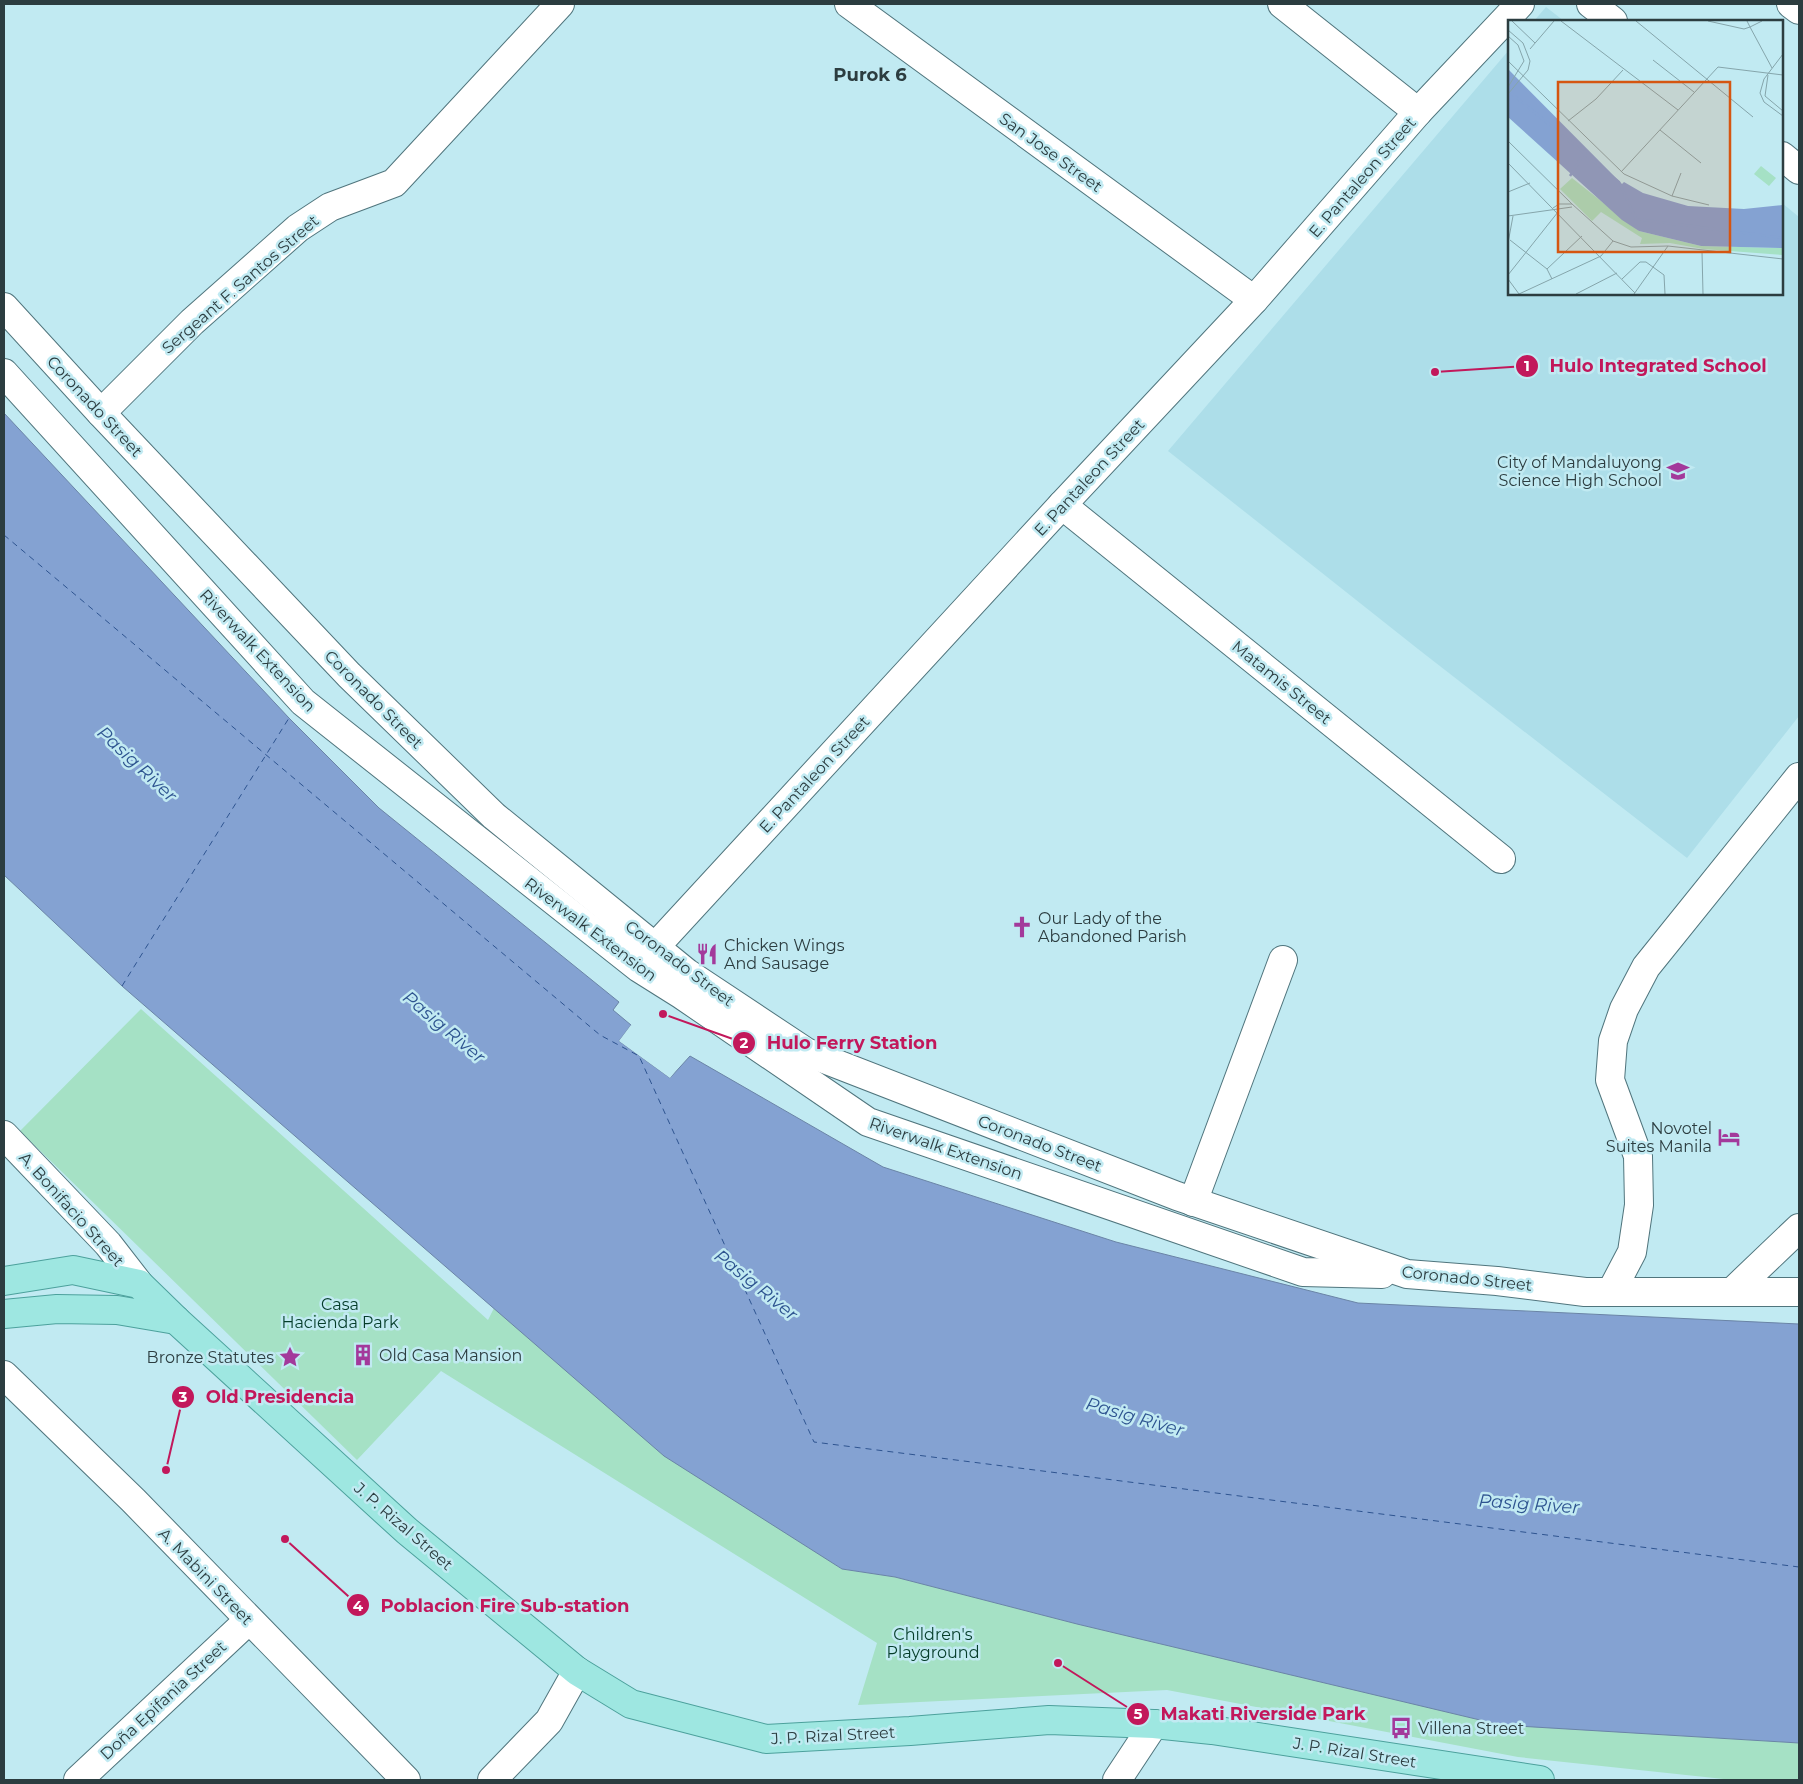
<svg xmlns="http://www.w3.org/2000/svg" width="1803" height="1784" font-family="Montserrat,sans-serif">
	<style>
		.built { fill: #addee9 }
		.green { fill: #a5e1c5 }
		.water { fill: #84a2d2; stroke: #6a84a6 }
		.pier { fill: #c1eaf2 }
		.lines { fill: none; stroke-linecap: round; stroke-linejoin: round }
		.ferry { stroke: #2e5490; stroke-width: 1; stroke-dasharray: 6 5; stroke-linecap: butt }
		.minor-casing { stroke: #50757d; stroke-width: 30 }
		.major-casing { stroke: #4ca19c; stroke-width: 30 }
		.minor { stroke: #fff; stroke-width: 28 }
		.major { stroke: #9ee7e1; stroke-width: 28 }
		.labels { text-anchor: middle; stroke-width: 5; stroke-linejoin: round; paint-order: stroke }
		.street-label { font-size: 16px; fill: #2c3d40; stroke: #c1eaf2 }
		.poi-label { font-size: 16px; fill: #2c3d40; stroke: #c1eaf2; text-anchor: start }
		.park-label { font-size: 16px; fill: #053d2a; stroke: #c1eaf2 }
		.neighbourhood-label { font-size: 18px; font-weight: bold; fill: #2c3d40; stroke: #c1eaf2 }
		.water-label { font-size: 18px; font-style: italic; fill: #2e5490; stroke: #c1eaf2 }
		.inset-river { fill: none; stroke: #84a2d2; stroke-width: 2.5 }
		.inset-road { fill: none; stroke: #85a5ab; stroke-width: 1 }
		.view { fill: #d55611; fill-opacity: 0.15; stroke: #d55611; stroke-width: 2.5 }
		.inset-edge { fill: none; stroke: #2c3d40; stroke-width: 2.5 }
		.leader { fill: none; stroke: #c2185b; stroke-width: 2 }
		.callout-dot { fill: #c2185b; stroke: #c1eaf2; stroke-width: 2 }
		.mark-label { font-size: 15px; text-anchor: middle; font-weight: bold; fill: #fff }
		.callout-label { font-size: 18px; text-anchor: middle; font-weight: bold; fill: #c2185b; stroke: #c1eaf2; stroke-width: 5; stroke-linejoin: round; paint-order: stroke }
	</style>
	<rect width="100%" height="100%" fill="#c1eaf2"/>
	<!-- built -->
	<g class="built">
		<path d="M 1546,7 L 1564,21 L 1534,21 Z"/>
		<path d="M 1509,50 L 1509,294 L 1782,294 L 1782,203 L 1799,217 L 1799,716 L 1687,858 L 1418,649 L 1168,451 Z"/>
	</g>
	<!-- green -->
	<path class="green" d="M 141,1009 L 488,1320 L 494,1308 L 516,1327 L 841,1569 L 895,1577 L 1077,1624 L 1502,1725 L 1799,1743 L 1799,1780 L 1733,1780 L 1518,1757 L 1167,1690 L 858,1705 L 877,1643 L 441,1371 L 357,1460 L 20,1131 Z"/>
	<!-- water -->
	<path class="water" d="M 4,413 L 289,718 L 379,808 L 619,1002 L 613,1010 L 631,1025 L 619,1041 L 670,1078 L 690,1056 L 883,1167 L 1116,1242 L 1358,1303 L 1799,1324 L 1799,1743 L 1501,1725 L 1077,1624 L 895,1577 L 842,1569 L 664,1456 L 122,986 L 4,875 Z"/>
	<!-- pier -->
	<path class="pier" d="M 631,1025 L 632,1027 L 622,1041 L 640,1054 L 670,1075 L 682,1062 L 670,1078 L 619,1041 Z"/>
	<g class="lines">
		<!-- ferry -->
		<g class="ferry">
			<path d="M 4,535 L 600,1035 L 639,1056 L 814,1442 L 1799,1567"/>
			<path d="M 122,986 L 289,718"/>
		</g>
		<!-- minor casing -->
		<g class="minor-casing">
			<g id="minor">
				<path d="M 849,4 L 1254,300"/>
				<path d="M 1282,4 L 1418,112"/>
				<path d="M 1591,4 L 1613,21"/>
				<path d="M 1791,4 L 1799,10"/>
				<path d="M 1782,156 L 1799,170"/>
				<path d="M 4,307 L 101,413 L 349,675 L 494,816 L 687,973 L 806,1052 L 1177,1196 L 1407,1274 L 1497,1281 L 1585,1292 L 1799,1292"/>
				<path d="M 4,373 L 303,702 L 639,968 L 682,995 L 868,1122 L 1303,1272 L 1382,1274"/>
				<path d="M 101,413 L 192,322 L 298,228 L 330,207 L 394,183 L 560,4"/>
				<path d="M 1062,505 L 1501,859"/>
				<path d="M 655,947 L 1062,505 L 1254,300 L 1418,112 L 1520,4"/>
				<path d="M 4,1135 L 108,1244 L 139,1284"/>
				<path d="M 1193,1202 L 1283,960"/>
				<path d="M 1611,1292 L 1632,1252 L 1639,1205 L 1638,1156 L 1610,1080 L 1613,1041 L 1624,1009 L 1646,967 L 1799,777"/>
				<path d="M 1732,1292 L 1799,1228"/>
				<path d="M 4,1375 L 133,1500 L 406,1780"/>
				<path d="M 78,1780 L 249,1620"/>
				<path d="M 492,1780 L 549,1721 L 577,1671"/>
				<path d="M 1117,1780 L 1154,1724"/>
			</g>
		</g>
		<!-- major casing -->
		<g class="major-casing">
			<g id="major">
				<path d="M 4,1281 L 73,1270 L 139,1284 L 176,1320 L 407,1531 L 577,1671 L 631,1704 L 766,1739 L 910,1731 L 1049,1720 L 1154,1724 L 1212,1730 L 1540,1780"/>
				<path d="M 4,1314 L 57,1309 L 117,1310 L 176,1320"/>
			</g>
		</g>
		<!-- minor -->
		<use href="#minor" class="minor"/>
		<!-- major -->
		<use href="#major" class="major"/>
	</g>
	<!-- icons -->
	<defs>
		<g id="school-bare" transform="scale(1.725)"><path d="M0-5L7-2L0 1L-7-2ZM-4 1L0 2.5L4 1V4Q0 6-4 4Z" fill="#a3399b" stroke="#c1eaf2" stroke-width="2.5" paint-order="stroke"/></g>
		<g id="church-bare" transform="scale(1.725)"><path d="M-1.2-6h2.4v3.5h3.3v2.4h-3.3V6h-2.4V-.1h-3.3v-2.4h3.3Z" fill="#a3399b" stroke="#c1eaf2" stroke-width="2.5" paint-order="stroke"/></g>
		<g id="restaurant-bare" transform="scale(1.725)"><path d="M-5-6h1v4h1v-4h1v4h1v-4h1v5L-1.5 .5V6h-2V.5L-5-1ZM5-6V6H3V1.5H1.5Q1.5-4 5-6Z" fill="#a3399b" stroke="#c1eaf2" stroke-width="2.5" paint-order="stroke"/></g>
		<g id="hotel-bare" transform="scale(1.725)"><path d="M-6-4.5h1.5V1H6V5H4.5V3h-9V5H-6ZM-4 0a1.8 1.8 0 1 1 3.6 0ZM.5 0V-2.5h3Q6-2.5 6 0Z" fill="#a3399b" stroke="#c1eaf2" stroke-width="2.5" paint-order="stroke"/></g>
		<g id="building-bare" transform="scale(1.725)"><path d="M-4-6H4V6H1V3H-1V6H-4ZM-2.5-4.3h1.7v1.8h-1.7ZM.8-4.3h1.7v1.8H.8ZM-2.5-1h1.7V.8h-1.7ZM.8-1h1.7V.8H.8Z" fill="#a3399b" stroke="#c1eaf2" stroke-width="2.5" paint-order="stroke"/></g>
		<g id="sight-bare" transform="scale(1.725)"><path d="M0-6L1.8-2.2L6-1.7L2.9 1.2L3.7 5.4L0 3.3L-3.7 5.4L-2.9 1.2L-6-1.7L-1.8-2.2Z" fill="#a3399b" stroke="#c1eaf2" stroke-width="2.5" paint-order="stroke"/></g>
		<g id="bus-bare" transform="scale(1.725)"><path d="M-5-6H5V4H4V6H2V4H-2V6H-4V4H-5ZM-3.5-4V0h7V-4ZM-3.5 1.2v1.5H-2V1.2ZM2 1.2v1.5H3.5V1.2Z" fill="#a3399b" stroke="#c1eaf2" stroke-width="2.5" paint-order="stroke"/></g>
	</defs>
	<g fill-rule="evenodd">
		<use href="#school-bare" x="1678" y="471"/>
		<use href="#church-bare" x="1022" y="927"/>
		<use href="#restaurant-bare" x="707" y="954"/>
		<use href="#hotel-bare" x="1729" y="1137"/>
		<use href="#building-bare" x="363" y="1355"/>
		<use href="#sight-bare" x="290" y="1357"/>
		<use href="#bus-bare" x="1401" y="1728"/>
	</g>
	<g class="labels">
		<!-- street labels -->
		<g class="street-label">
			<text transform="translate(1051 152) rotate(36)" y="6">San Jose Street</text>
			<text transform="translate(1362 177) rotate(-49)" y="6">E. Pantaleon Street</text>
			<text transform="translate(240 284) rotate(-41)" y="6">Sergeant F. Santos Street</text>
			<text transform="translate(95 406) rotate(47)" y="6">Coronado Street</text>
			<text transform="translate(1089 477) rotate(-47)" y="6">E. Pantaleon Street</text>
			<text transform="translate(258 650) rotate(47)" y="6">Riverwalk Extension</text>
			<text transform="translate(1282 682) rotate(39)" y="6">Matamis Street</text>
			<text transform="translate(374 699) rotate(45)" y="6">Coronado Street</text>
			<text transform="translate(814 774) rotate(-47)" y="6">E. Pantaleon Street</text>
			<text transform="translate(591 929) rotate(37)" y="6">Riverwalk Extension</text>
			<text transform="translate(680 963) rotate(37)" y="6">Coronado Street</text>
			<text transform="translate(1040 1143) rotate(21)" y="6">Coronado Street</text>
			<text transform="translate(946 1148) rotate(19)" y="6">Riverwalk Extension</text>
			<text transform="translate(72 1209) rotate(48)" y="6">A. Bonifacio Street</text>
			<text transform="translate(1467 1278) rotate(6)" y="6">Coronado Street</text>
			<text transform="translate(404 1526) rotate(41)" y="6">J. P. Rizal Street</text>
			<text transform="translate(206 1576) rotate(46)" y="6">A. Mabini Street</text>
			<text transform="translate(163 1700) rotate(-43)" y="6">Doña Epifania Street</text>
			<text transform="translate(833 1735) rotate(-3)" y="6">J. P. Rizal Street</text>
			<text transform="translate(1355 1752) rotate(9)" y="6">J. P. Rizal Street</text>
		</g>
		<!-- poi labels -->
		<g class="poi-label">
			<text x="1662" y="468" text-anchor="end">City of Mandaluyong<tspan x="1662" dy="18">Science High School</tspan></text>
			<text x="1038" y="924">Our Lady of the<tspan x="1038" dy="18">Abandoned Parish</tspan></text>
			<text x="724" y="951">Chicken Wings<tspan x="724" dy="18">And Sausage</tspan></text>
			<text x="1712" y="1134" text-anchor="end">Novotel<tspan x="1712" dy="18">Suites Manila</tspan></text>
			<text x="379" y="1361">Old Casa Mansion</text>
			<text x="274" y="1363" text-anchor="end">Bronze Statutes</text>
			<text x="1418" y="1734">Villena Street</text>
		</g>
		<!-- park labels -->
		<g class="park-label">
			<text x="340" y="1310">Casa<tspan x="340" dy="18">Hacienda Park</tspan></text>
			<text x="933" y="1640">Children's<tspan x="933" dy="18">Playground</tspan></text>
		</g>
		<!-- neighbourhood labels -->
		<g class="neighbourhood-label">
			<text x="870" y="81">Purok 6</text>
		</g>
		<!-- water labels -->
		<g class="water-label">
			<text transform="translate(137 764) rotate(43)" y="6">Pasig River</text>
			<text transform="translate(444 1027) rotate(40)" y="6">Pasig River</text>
			<text transform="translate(756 1285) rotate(39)" y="6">Pasig River</text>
			<text transform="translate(1135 1417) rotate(16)" y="6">Pasig River</text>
			<text transform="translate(1529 1504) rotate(4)" y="6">Pasig River</text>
		</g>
	</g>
	<!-- overview -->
	<g transform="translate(1508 20)">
		<rect width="275" height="275" fill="#c1eaf2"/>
		<path d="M 253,146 L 268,158 L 261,166 L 246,154 ZM 64,158 L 131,211 L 193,226 L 275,228 L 275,235 L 195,229 L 162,223 L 132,224 L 134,218 L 93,192 L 84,201 L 52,169 Z" fill="#a5e1c5"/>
		<path d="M 0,49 L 114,164 L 116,162 L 135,173 L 180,186 L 236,189 L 275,185 L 275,228 L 193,226 L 131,211 L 114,200 L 0,97 Z" fill="#84a2d2"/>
		<path class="inset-river" d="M 3,73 L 111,162 L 128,199 L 275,218M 62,156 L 78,130"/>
		<path class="inset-road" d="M 4,1 L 27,23M 53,1 L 170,90M 128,1 L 245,97M 200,1 L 236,9 L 242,7 L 239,1M 254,1 L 242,7 L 264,48M 0,10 L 15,23 L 22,41 L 20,50 L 0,74M 0,16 L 10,25 L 16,41 L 0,67M 22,29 L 46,1M 275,34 L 256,59 L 252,73 L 256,82 L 275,96M 145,40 L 186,72M 0,41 L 116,154 L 164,176 L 201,185M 260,55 L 257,76 L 275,91M 60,101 L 88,79 L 115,50M 152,110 L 193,143M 0,121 L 64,184M 0,143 L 127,273M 113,152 L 210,47 L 275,55M 0,172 L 22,163M 164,176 L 173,153M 45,188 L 51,184 L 64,184 L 105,221 L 123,227 L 160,226 L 275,239M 0,196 L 64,187M 2,220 L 39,249 L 44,259M 0,223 L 5,196M 194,231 L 195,274M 39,249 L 74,216M 0,255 L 50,192M 0,259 L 11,274M 114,259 L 132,242 L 138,242 L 156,255 L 157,274M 11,274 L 93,236 L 105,221M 68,274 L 109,253M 126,274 L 160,226"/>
		<path class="view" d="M 50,62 L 222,62 L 222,232 L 50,232 Z"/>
		<rect width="275" height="275" class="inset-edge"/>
	</g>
	<!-- callouts -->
	<path class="leader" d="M1435 372L1527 366M663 1014L744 1043M166 1470L183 1397M285 1539L358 1605M1058 1663L1138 1714"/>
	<g class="callout-dot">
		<circle cx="1435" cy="372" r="5"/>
		<circle cx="663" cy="1014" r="5"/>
		<circle cx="166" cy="1470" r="5"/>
		<circle cx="285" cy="1539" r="5"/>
		<circle cx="1058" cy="1663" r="5"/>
		<circle cx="1527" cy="366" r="12"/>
		<circle cx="744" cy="1043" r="12"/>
		<circle cx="183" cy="1397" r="12"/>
		<circle cx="358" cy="1605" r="12"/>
		<circle cx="1138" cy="1714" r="12"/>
	</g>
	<g class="mark-label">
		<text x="1527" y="371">1</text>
		<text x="744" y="1048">2</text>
		<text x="183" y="1402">3</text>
		<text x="358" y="1611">4</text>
		<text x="1138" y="1719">5</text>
	</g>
	<g class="callout-label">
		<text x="1658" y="372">Hulo Integrated School</text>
		<text x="852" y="1049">Hulo Ferry Station</text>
		<text x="280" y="1403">Old Presidencia</text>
		<text x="505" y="1612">Poblacion Fire Sub-station</text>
		<text x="1263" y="1720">Makati Riverside Park</text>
	</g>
	<!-- border -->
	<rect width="1803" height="1784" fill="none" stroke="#2c3d40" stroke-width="10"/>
</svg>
